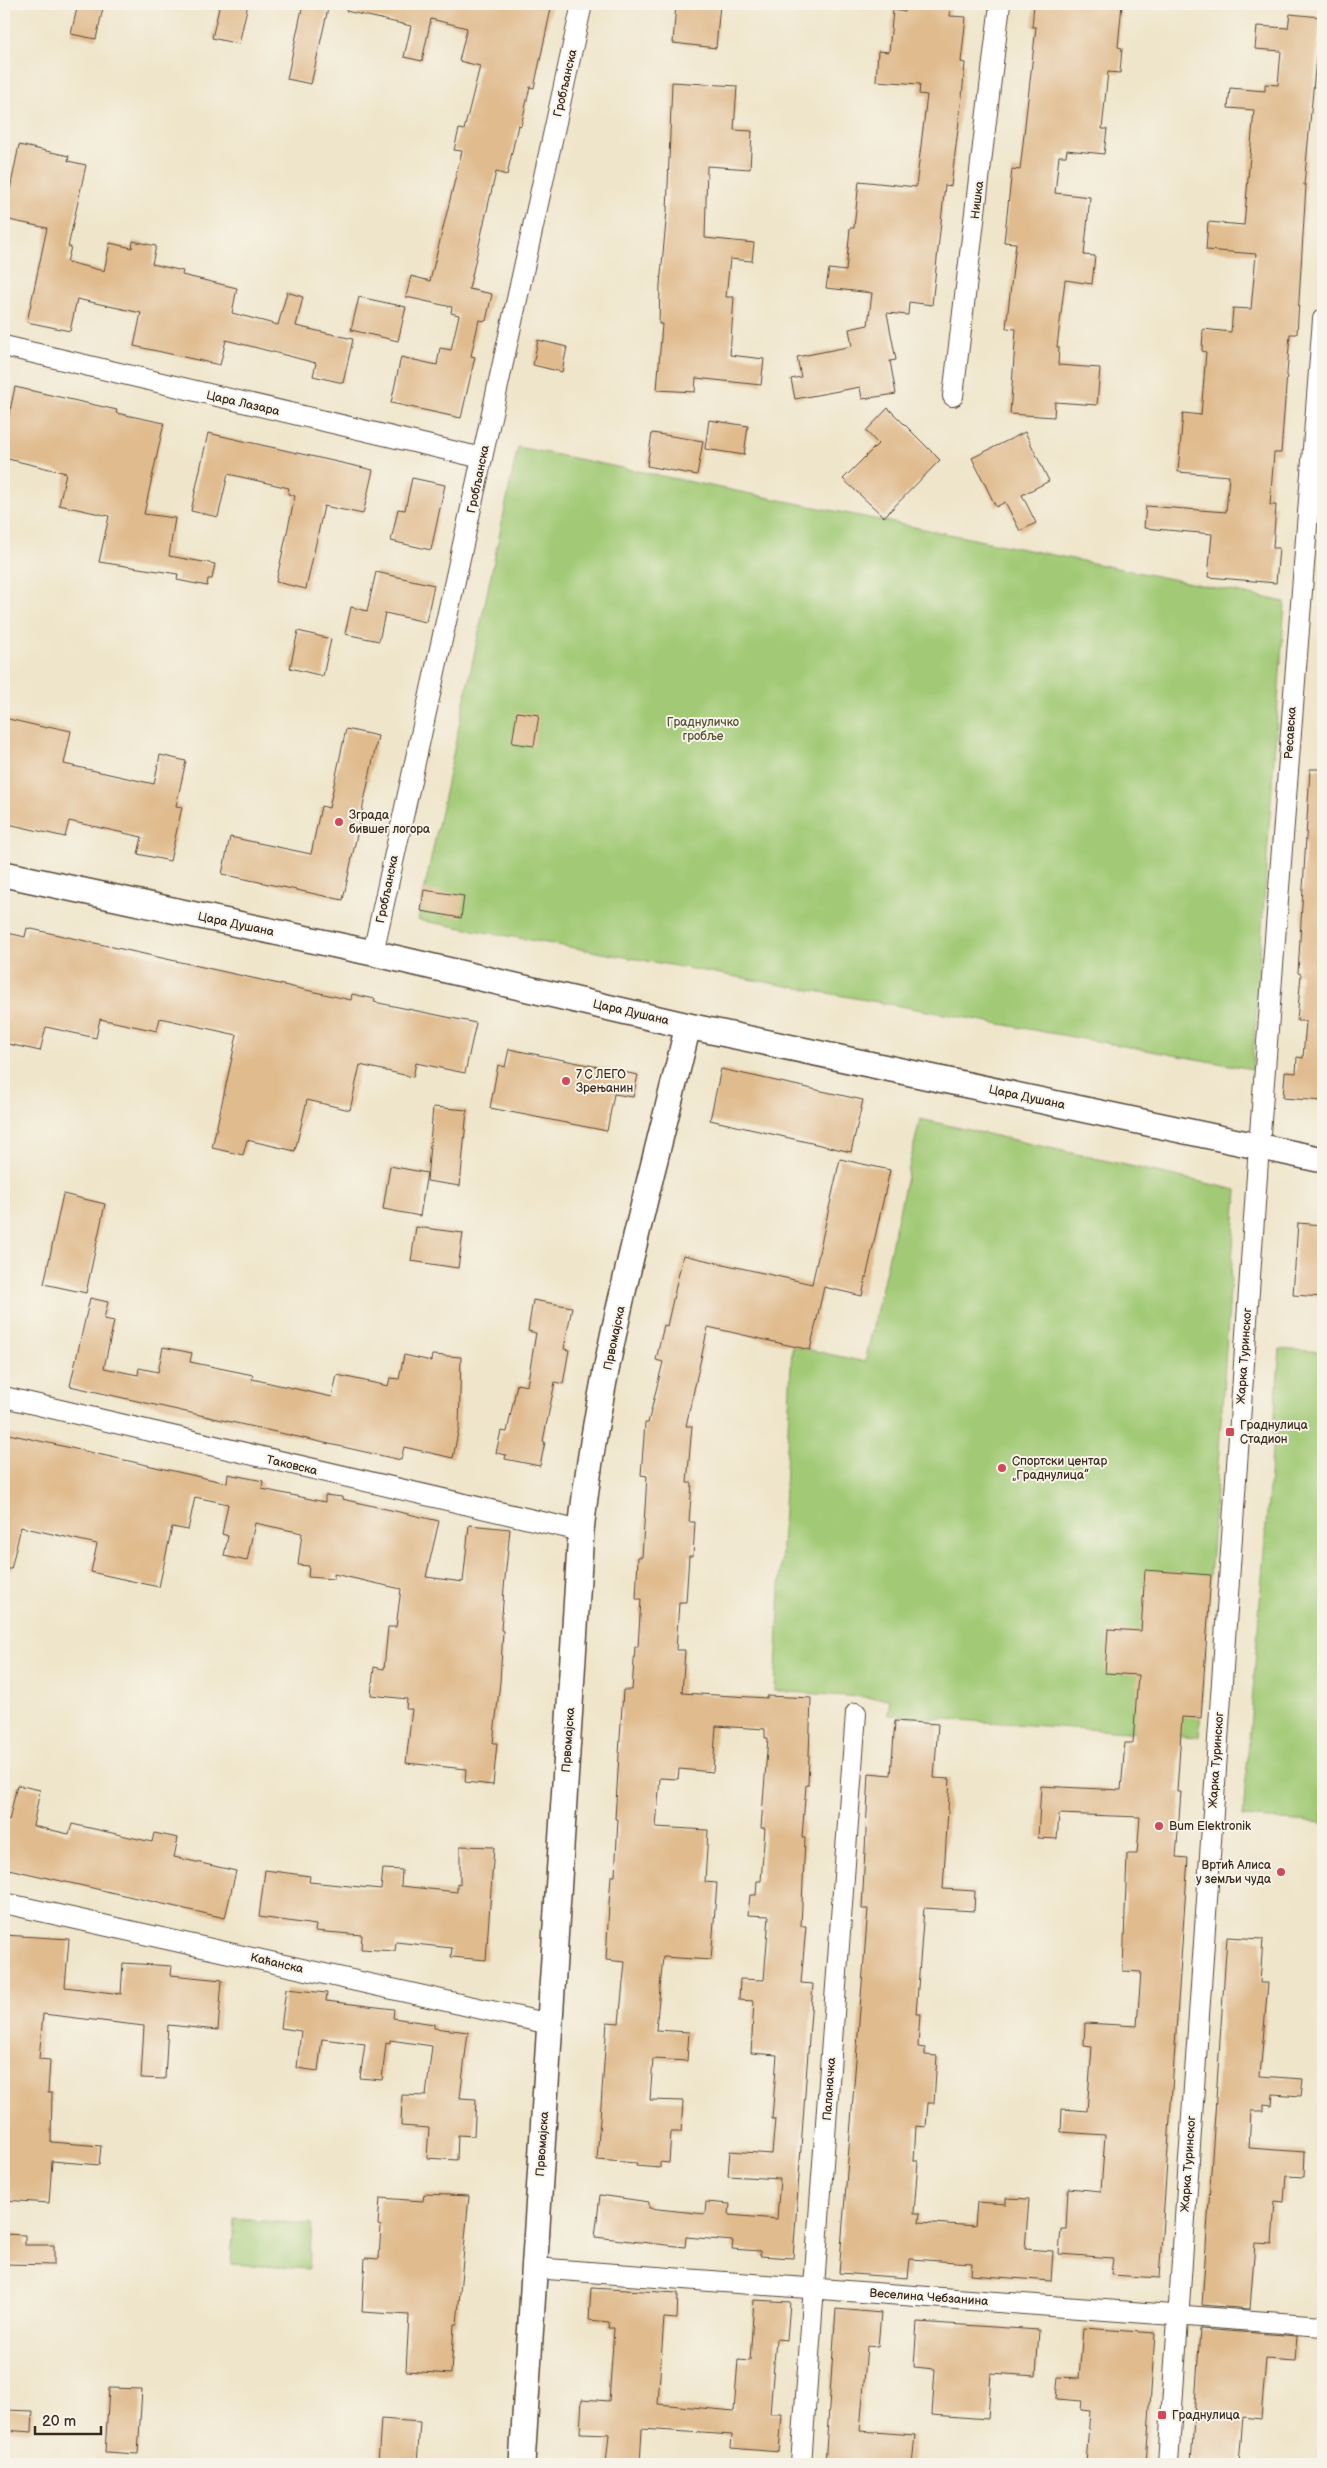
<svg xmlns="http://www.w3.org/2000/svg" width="1327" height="2468" font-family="'Balsamiq Sans',sans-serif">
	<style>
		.green { fill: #a2ca76; stroke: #6e7a4a }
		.building { fill: #e0bb8e }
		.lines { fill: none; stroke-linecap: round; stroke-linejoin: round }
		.minor-casing { stroke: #564638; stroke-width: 22 }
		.tertiary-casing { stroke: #564638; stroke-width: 28 }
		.minor { stroke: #fff; stroke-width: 20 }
		.tertiary { stroke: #fff; stroke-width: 25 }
		.poi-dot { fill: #d1495b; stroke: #f7f3e8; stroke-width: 2 }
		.labels { text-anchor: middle; stroke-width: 4; stroke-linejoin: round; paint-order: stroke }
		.street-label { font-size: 12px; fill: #3b2a1e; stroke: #f7f3e8 }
		.park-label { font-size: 12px; fill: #555234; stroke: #f7f3e8 }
		.poi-label { font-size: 12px; fill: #3b2a1e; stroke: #f7f3e8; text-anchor: start }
	</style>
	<rect width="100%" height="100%" fill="#f7f3e8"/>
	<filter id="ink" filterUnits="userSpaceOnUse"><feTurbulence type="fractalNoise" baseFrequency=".02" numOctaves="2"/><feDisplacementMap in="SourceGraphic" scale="10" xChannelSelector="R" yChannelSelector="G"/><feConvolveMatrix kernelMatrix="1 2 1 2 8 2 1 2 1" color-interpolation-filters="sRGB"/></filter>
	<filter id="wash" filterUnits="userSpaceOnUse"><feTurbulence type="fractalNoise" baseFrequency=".0096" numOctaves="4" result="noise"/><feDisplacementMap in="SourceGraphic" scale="20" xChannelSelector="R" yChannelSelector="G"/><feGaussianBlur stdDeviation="1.12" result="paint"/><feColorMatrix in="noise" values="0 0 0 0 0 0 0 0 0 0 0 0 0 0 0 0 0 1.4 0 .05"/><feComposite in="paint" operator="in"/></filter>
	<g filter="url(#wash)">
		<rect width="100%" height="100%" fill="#efe5ca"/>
		<!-- green -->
		<g class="green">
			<path d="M 518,447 L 1285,602 L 1252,1069 L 418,920 Z"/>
			<path d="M 920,1119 L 1237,1190 L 1199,1737 L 888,1715 L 890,1699 L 775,1691 L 792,1346 L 865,1362 Z"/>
			<path d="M 1280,1349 L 1323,1352 L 1323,1823 L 1243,1817 Z"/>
			<path d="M 234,2219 L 312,2224 L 309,2269 L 231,2264 Z"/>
		</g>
		<g id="blocks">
			<!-- building -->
			<g class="building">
				<path d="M 78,4 L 104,4 L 96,39 L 71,34 Z"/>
				<path d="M 220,4 L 248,4 L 239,44 L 212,38 Z"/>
				<path d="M 303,4 L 329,4 L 311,84 L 287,79 Z"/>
				<path d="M 347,4 L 552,4 L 534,88 L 530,87 L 521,126 L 518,125 L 507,175 L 496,172 L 483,227 L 469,289 L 492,294 L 486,321 L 479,320 L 471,356 L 475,357 L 461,418 L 391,403 L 401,357 L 437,365 L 440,348 L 451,350 L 459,315 L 451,313 L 452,307 L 406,297 L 411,276 L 430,281 L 462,151 L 454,150 L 459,129 L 464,130 L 480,66 L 459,61 L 467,28 L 431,19 L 422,61 L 404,57 L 411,26 L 346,11 Z"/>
				<path d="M 676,4 L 720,4 L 716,48 L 673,43 Z"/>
				<path d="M 906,4 L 951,4 L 950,16 L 966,17 L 961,62 L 965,63 L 962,97 L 951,186 L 945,185 L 932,305 L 909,302 L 908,315 L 887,313 L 896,360 L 890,361 L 896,394 L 862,399 L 860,387 L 795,399 L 791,379 L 801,377 L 797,357 L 852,346 L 849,329 L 868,325 L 872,293 L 826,288 L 829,269 L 846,271 L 850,228 L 854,228 L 859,181 L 916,187 L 927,95 L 919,94 L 920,84 L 876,81 L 878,51 L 889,52 L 893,10 L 905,12 Z"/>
				<path d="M 1034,4 L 1122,4 L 1118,47 L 1122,48 L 1120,73 L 1108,72 L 1102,129 L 1107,129 L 1104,154 L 1067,150 L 1066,156 L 1059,156 L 1055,193 L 1090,197 L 1084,255 L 1095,256 L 1092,284 L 1065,280 L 1057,347 L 1059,347 L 1058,365 L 1100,368 L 1097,405 L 1055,402 L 1054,417 L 1010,414 L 1016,329 L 1006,328 L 1016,243 L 1004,242 L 1012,169 L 1020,170 L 1036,27 L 1032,27 Z"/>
				<path d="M 1290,14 L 1320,17 L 1304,185 L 1306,185 L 1297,334 L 1290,334 L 1281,453 L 1274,453 L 1270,505 L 1276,505 L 1273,548 L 1279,548 L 1276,583 L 1208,577 L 1212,534 L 1144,528 L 1146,506 L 1226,512 L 1229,476 L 1178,472 L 1183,413 L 1201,415 L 1206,352 L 1202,351 L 1203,329 L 1231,332 L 1233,308 L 1251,309 L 1256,254 L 1206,250 L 1208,222 L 1244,225 L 1254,110 L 1228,108 L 1230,88 L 1265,91 L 1265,84 L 1278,85 L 1281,51 L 1255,49 L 1257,26 L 1288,28 Z"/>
				<path d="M 672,82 L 737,86 L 734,130 L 752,131 L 750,169 L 707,166 L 705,238 L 754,243 L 752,261 L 730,259 L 726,297 L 734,297 L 730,355 L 764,359 L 761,385 L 696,378 L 695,392 L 657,390 L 662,324 L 659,324 L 660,285 L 667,211 Z"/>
				<path d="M 19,145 L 69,156 L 68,161 L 86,165 L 68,247 L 71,247 L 67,262 L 104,271 L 110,243 L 132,248 L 133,241 L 156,246 L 152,264 L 183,271 L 182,275 L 237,288 L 232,313 L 278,325 L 287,292 L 303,297 L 296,326 L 353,339 L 343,383 L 313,376 L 316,363 L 226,340 L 220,365 L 134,346 L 141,313 L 77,299 L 70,331 L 27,322 L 47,228 L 4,219 Z"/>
				<path d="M 359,297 L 406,307 L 398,341 L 351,330 Z"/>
				<path d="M 538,340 L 567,347 L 562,372 L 533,365 Z"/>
				<path d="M 15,387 L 117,410 L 116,413 L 164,423 L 144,514 L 175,518 L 169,556 L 215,564 L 212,579 L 208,579 L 207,586 L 177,580 L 178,574 L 99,562 L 109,516 L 59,505 L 66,473 L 4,458 L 4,438 Z"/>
				<path d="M 888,408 L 940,460 L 884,517 L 843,479 L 878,444 L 866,431 Z"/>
				<path d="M 709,420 L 748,426 L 744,455 L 705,449 Z"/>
				<path d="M 1025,432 L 1049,481 L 1022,495 L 1036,523 L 1020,531 L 1005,502 L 996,507 L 972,458 Z"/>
				<path d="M 208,433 L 373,470 L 363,514 L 324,506 L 306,589 L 276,582 L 295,496 L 288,494 L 289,488 L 228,474 L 218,517 L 191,511 Z"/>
				<path d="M 652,433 L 703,441 L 697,475 L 647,466 Z"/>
				<path d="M 412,478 L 445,485 L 431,550 L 391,541 L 398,509 L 405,510 Z"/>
				<path d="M 376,572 L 434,585 L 426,622 L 385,613 L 379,641 L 345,634 L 351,607 L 367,611 Z"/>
				<path d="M 298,631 L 331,639 L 323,676 L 290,668 Z"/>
				<path d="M 517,712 L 539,715 L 534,746 L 512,743 Z"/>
				<path d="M 4,718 L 47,728 L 48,726 L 71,731 L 64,764 L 154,784 L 160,755 L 186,761 L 176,806 L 182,807 L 170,861 L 138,854 L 142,837 L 69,821 L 65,837 L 4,823 Z"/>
				<path d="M 346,729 L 378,736 L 343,900 L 222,874 L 230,837 L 311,854 L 321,806 L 329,808 Z"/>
				<path d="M 1310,769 L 1323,769 L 1323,1023 L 1320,1054 L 1323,1055 L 1323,1101 L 1283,1098 L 1285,1072 L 1296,1073 L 1297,1057 L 1303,1058 L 1306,1021 L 1297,1021 L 1301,974 L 1298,973 Z"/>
				<path d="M 424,890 L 464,896 L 461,918 L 421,911 Z"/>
				<path d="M 27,928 L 351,1000 L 352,994 L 375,999 L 374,1002 L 476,1023 L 465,1073 L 416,1063 L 413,1077 L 360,1065 L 350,1110 L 307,1100 L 295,1151 L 247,1140 L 243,1155 L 212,1148 L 237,1035 L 160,1018 L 157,1031 L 100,1019 L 96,1038 L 46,1027 L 40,1051 L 4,1043 L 4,932 L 25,937 Z"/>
				<path d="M 509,1049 L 638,1075 L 633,1097 L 614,1094 L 607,1131 L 490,1108 L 498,1065 L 505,1067 Z"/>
				<path d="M 721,1069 L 863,1100 L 851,1152 L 710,1120 Z"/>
				<path d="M 433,1107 L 467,1110 L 460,1186 L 427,1181 Z"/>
				<path d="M 840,1159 L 890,1170 L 862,1296 L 824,1287 L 810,1350 L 708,1327 L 686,1426 L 692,1426 L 687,1483 L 692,1483 L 689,1522 L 695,1522 L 693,1556 L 689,1556 L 686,1602 L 679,1602 L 676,1650 L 685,1650 L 682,1693 L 767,1698 L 767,1696 L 811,1698 L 808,1785 L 806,1785 L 802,1838 L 805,1838 L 801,1926 L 806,1926 L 801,1983 L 813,1984 L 793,2258 L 760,2256 L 760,2251 L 732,2249 L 733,2241 L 686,2237 L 685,2247 L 595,2237 L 600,2195 L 649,2202 L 649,2208 L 705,2214 L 706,2202 L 730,2204 L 729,2215 L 777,2219 L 780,2179 L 728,2176 L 730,2151 L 772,2154 L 775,2119 L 772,2119 L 777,2055 L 751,2053 L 754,2001 L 739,2000 L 740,1979 L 764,1980 L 769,1916 L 748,1915 L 750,1895 L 756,1895 L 757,1881 L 761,1881 L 765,1828 L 761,1828 L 768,1738 L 765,1738 L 765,1729 L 716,1726 L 713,1772 L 679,1769 L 678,1779 L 660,1778 L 656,1827 L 708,1830 L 705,1882 L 717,1883 L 711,1960 L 663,1957 L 656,2030 L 689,2032 L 687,2061 L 653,2059 L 650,2100 L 683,2101 L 681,2132 L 671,2132 L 669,2163 L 660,2162 L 660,2168 L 636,2166 L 637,2163 L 597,2160 L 607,2022 L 619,2023 L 625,1962 L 606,1960 L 609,1904 L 611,1876 L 615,1876 L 618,1819 L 615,1819 L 623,1690 L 632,1690 L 635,1647 L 638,1647 L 641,1599 L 636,1599 L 638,1557 L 642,1557 L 647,1476 L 641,1475 L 645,1423 L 648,1423 L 663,1362 L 656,1360 L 664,1325 L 667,1326 L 683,1255 L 812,1284 Z"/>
				<path d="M 390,1166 L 427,1173 L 420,1216 L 383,1209 Z"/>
				<path d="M 63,1194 L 105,1204 L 86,1293 L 44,1284 Z"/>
				<path d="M 1298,1223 L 1323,1225 L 1323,1297 L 1293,1295 Z"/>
				<path d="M 416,1227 L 463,1233 L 458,1268 L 411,1261 Z"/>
				<path d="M 90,1298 L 108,1302 L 104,1319 L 114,1321 L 104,1368 L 138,1375 L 139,1368 L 158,1372 L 163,1347 L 192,1353 L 190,1362 L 253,1375 L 252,1379 L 332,1397 L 337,1375 L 388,1386 L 390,1378 L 399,1379 L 404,1355 L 431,1361 L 432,1355 L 461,1357 L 459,1427 L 453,1458 L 404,1447 L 401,1460 L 70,1386 Z"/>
				<path d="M 533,1300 L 572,1307 L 564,1349 L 569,1350 L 563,1384 L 555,1382 L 543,1441 L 545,1442 L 540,1466 L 505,1459 L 506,1455 L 496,1453 L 501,1431 L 507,1432 L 517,1384 L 527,1386 L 536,1333 L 528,1331 Z"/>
				<path d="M 4,1433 L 227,1483 L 228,1474 L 263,1481 L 262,1489 L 325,1502 L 325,1495 L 342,1497 L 342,1499 L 439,1521 L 426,1577 L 463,1582 L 469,1525 L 510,1529 L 504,1588 L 501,1630 L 503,1631 L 500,1682 L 493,1743 L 497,1743 L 493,1785 L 465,1782 L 466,1769 L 406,1763 L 412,1709 L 406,1709 L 407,1699 L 371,1695 L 374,1667 L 384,1669 L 388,1627 L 396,1627 L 401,1589 L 334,1574 L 334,1579 L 308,1577 L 309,1566 L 298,1565 L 302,1533 L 255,1523 L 247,1561 L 224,1556 L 228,1536 L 222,1534 L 228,1504 L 195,1497 L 188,1530 L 172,1527 L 159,1587 L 91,1572 L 97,1544 L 21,1527 L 11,1569 L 4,1569 Z"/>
				<path d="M 1145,1570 L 1211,1575 L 1201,1718 L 1182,1717 L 1177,1792 L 1181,1792 L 1176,1857 L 1188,1858 L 1159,2278 L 1111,2275 L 1113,2258 L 1059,2254 L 1061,2229 L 1066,2229 L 1068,2188 L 1101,2191 L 1105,2135 L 1061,2132 L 1062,2109 L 1087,2111 L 1092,2047 L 1084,2046 L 1085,2023 L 1137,2026 L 1141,1972 L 1123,1971 L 1127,1854 L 1137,1854 L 1140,1817 L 1059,1814 L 1057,1839 L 1038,1838 L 1041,1786 L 1121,1790 L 1125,1743 L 1133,1743 L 1138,1675 L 1105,1673 L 1108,1629 L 1141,1631 Z"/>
				<path d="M 895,1721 L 938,1724 L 934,1778 L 950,1779 L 943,1889 L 975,1891 L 974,1911 L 924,1908 L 916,2014 L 920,2014 L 918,2047 L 925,2048 L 925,2055 L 937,2056 L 934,2103 L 928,2103 L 926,2127 L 916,2126 L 914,2161 L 918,2161 L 914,2213 L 920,2213 L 919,2222 L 975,2226 L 977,2202 L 1006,2204 L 1006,2198 L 1029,2199 L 1025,2249 L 1053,2251 L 1051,2281 L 971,2275 L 972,2263 L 910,2259 L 908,2278 L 839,2273 L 868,1909 L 862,1909 L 869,1773 L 891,1775 Z"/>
				<path d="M 17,1785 L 40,1790 L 33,1826 L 69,1834 L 72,1824 L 152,1842 L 154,1833 L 178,1838 L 174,1857 L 236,1871 L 225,1918 L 4,1868 L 4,1820 L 9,1821 Z"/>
				<path d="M 460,1846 L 494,1847 L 486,1960 L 451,1957 L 452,1948 L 396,1942 L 395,1951 L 361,1949 L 362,1935 L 315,1931 L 316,1925 L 259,1917 L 265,1870 L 310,1876 L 309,1882 L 381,1889 L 383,1869 L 402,1870 L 401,1886 L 457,1892 L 457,1883 L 460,1884 Z"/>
				<path d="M 4,1935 L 69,1939 L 65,1987 L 121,1994 L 123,1963 L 172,1966 L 171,1975 L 222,1980 L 218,2030 L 168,2025 L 165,2079 L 141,2078 L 144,2026 L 43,2014 L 39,2059 L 50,2060 L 48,2093 L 52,2093 L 51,2142 L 101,2146 L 99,2165 L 52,2161 L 49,2203 L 4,2200 Z"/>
				<path d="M 1227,1937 L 1263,1939 L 1260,1983 L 1268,1983 L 1260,2076 L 1303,2079 L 1301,2096 L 1273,2094 L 1272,2105 L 1264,2104 L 1264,2111 L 1251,2111 L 1249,2148 L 1305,2152 L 1304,2177 L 1286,2176 L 1284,2202 L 1275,2201 L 1272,2244 L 1255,2243 L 1250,2309 L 1202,2305 Z"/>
				<path d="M 286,1989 L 327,1993 L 326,2001 L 394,2009 L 393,2018 L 434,2024 L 434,2028 L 468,2032 L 460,2098 L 476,2099 L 474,2136 L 458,2135 L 457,2160 L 427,2158 L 429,2128 L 401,2126 L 402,2095 L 426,2096 L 432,2046 L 390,2040 L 390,2044 L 386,2043 L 382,2080 L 360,2078 L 365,2044 L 322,2039 L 318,2071 L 297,2068 L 301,2031 L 281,2028 Z"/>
				<path d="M 424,2194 L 469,2196 L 457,2324 L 454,2324 L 451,2374 L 406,2371 L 409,2315 L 362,2312 L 365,2258 L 379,2259 L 381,2226 L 378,2225 L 380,2198 L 423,2201 Z"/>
				<path d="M 4,2234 L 25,2235 L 25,2245 L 54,2245 L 54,2265 L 4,2264 Z"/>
				<path d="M 591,2288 L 678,2293 L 677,2319 L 664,2318 L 658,2404 L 734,2411 L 738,2360 L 750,2361 L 754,2300 L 790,2302 L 787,2340 L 776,2339 L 770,2414 L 782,2414 L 779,2452 L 731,2448 L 732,2435 L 642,2429 L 640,2464 L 606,2464 L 609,2434 L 580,2433 L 582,2399 L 609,2401 L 614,2328 L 608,2328 L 609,2322 L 589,2320 Z"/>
				<path d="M 836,2309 L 881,2313 L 878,2347 L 867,2346 L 860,2431 L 915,2435 L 912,2464 L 825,2464 Z"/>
				<path d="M 917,2322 L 1039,2330 L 1036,2376 L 991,2373 L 988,2419 L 932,2415 L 935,2369 L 914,2367 Z"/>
				<path d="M 1083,2328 L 1155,2333 L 1146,2464 L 1086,2464 L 1090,2411 L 1081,2410 L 1082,2401 L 1056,2399 L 1058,2377 L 1079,2378 Z"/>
				<path d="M 1200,2329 L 1297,2336 L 1295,2361 L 1266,2359 L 1261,2419 L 1243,2417 L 1239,2464 L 1191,2464 Z"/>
				<path d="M 109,2388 L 142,2389 L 138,2454 L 105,2452 Z"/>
				<path d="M 4,2410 L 33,2411 L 32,2432 L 4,2430 Z"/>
				<path d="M 381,2419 L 420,2422 L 417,2464 L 378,2464 Z"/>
			</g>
		</g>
	</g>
	<g filter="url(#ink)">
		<use href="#blocks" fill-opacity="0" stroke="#564638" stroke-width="1"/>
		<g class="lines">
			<!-- minor casing -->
			<g class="minor-casing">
				<g id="minor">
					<path d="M 4,346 L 482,458"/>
					<path d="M 953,396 L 1000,4"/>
					<path d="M 373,953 L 582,4"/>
					<path d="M 4,1397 L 581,1531"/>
					<path d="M 4,1903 L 550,2024"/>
					<path d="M 534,2268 L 1323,2326"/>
					<path d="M 801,2464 L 856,1713"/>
					<path d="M 1168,2464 L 1259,1146 L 1323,319"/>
				</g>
			</g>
			<!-- tertiary casing -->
			<g class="tertiary-casing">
				<g id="tertiary">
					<path d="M 4,874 L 373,953 L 688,1026 L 1323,1160"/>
					<path d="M 522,2464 L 581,1531 C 599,1360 648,1193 688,1026"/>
				</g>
			</g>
			<!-- minor -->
			<use href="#minor" class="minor"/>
			<!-- tertiary -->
			<use href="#tertiary" class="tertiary"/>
		</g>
	</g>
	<!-- markers -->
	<g class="poi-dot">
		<circle cx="339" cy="822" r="5"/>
		<circle cx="566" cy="1081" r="5"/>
		<rect x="1225" y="1427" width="10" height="10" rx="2.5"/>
		<circle cx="1002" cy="1468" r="5"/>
		<circle cx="1159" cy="1826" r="5"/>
		<circle cx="1281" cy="1872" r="5"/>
		<rect x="1157" y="2410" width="10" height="10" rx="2.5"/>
	</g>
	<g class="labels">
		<!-- street labels -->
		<g class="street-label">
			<text transform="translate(565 83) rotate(-77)" y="4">Гробљанска</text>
			<text transform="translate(977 200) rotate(-83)" y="4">Нишка</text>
			<text transform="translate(243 403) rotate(13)" y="4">Цара Лазара</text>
			<text transform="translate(478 479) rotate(-78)" y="4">Гробљанска</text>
			<text transform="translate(1290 733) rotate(-86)" y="4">Ресавска</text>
			<text transform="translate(387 889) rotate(-78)" y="4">Гробљанска</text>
			<text transform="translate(236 924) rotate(12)" y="4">Цара Душана</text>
			<text transform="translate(631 1012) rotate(13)" y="4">Цара Душана</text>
			<text transform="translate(1027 1097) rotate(12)" y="4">Цара Душана</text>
			<text transform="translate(614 1338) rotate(-78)" y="4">Првомајска</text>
			<text transform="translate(1244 1356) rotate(-86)" y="4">Жарка Туринског</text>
			<text transform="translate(292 1465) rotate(13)" y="4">Таковска</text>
			<text transform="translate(568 1740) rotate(-86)" y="4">Првомајска</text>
			<text transform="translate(1216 1760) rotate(-86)" y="4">Жарка Туринског</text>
			<text transform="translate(277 1963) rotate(13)" y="4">Каћанска</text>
			<text transform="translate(829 2089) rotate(-86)" y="4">Паланачка</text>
			<text transform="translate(542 2144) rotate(-86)" y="4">Првомајска</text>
			<text transform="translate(1188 2164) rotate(-86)" y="4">Жарка Туринског</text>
			<text transform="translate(929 2297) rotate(4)" y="4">Веселина Чебзанина</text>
		</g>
		<!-- park labels -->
		<g class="park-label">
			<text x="703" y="726">Граднуличко<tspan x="703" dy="14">гробље</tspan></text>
		</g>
		<!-- poi labels -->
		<g class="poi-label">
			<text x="349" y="819">Зграда<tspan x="349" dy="14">бившег логора</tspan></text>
			<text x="576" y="1078">7 С ЛЕГО<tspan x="576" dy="14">Зрењанин</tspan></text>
			<text x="1240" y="1429">Граднулица<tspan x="1240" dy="14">Стадион</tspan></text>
			<text x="1012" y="1465">Спортски центар<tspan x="1012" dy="14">„Граднулица”</tspan></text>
			<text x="1169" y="1830">Bum Elektronik</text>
			<text x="1271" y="1869" text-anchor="end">Вртић Алиса<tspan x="1271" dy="14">у земљи чуда</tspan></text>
			<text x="1172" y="2419">Граднулица</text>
		</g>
	</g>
	<!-- margin -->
	<rect width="1327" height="2468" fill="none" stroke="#f7f3e8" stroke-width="20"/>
	<!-- scale -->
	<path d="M35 2426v8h66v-8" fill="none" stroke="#3b2a1e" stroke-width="2.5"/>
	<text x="42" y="2426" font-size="15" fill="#3b2a1e" stroke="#f7f3e8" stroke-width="4" paint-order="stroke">20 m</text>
</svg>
